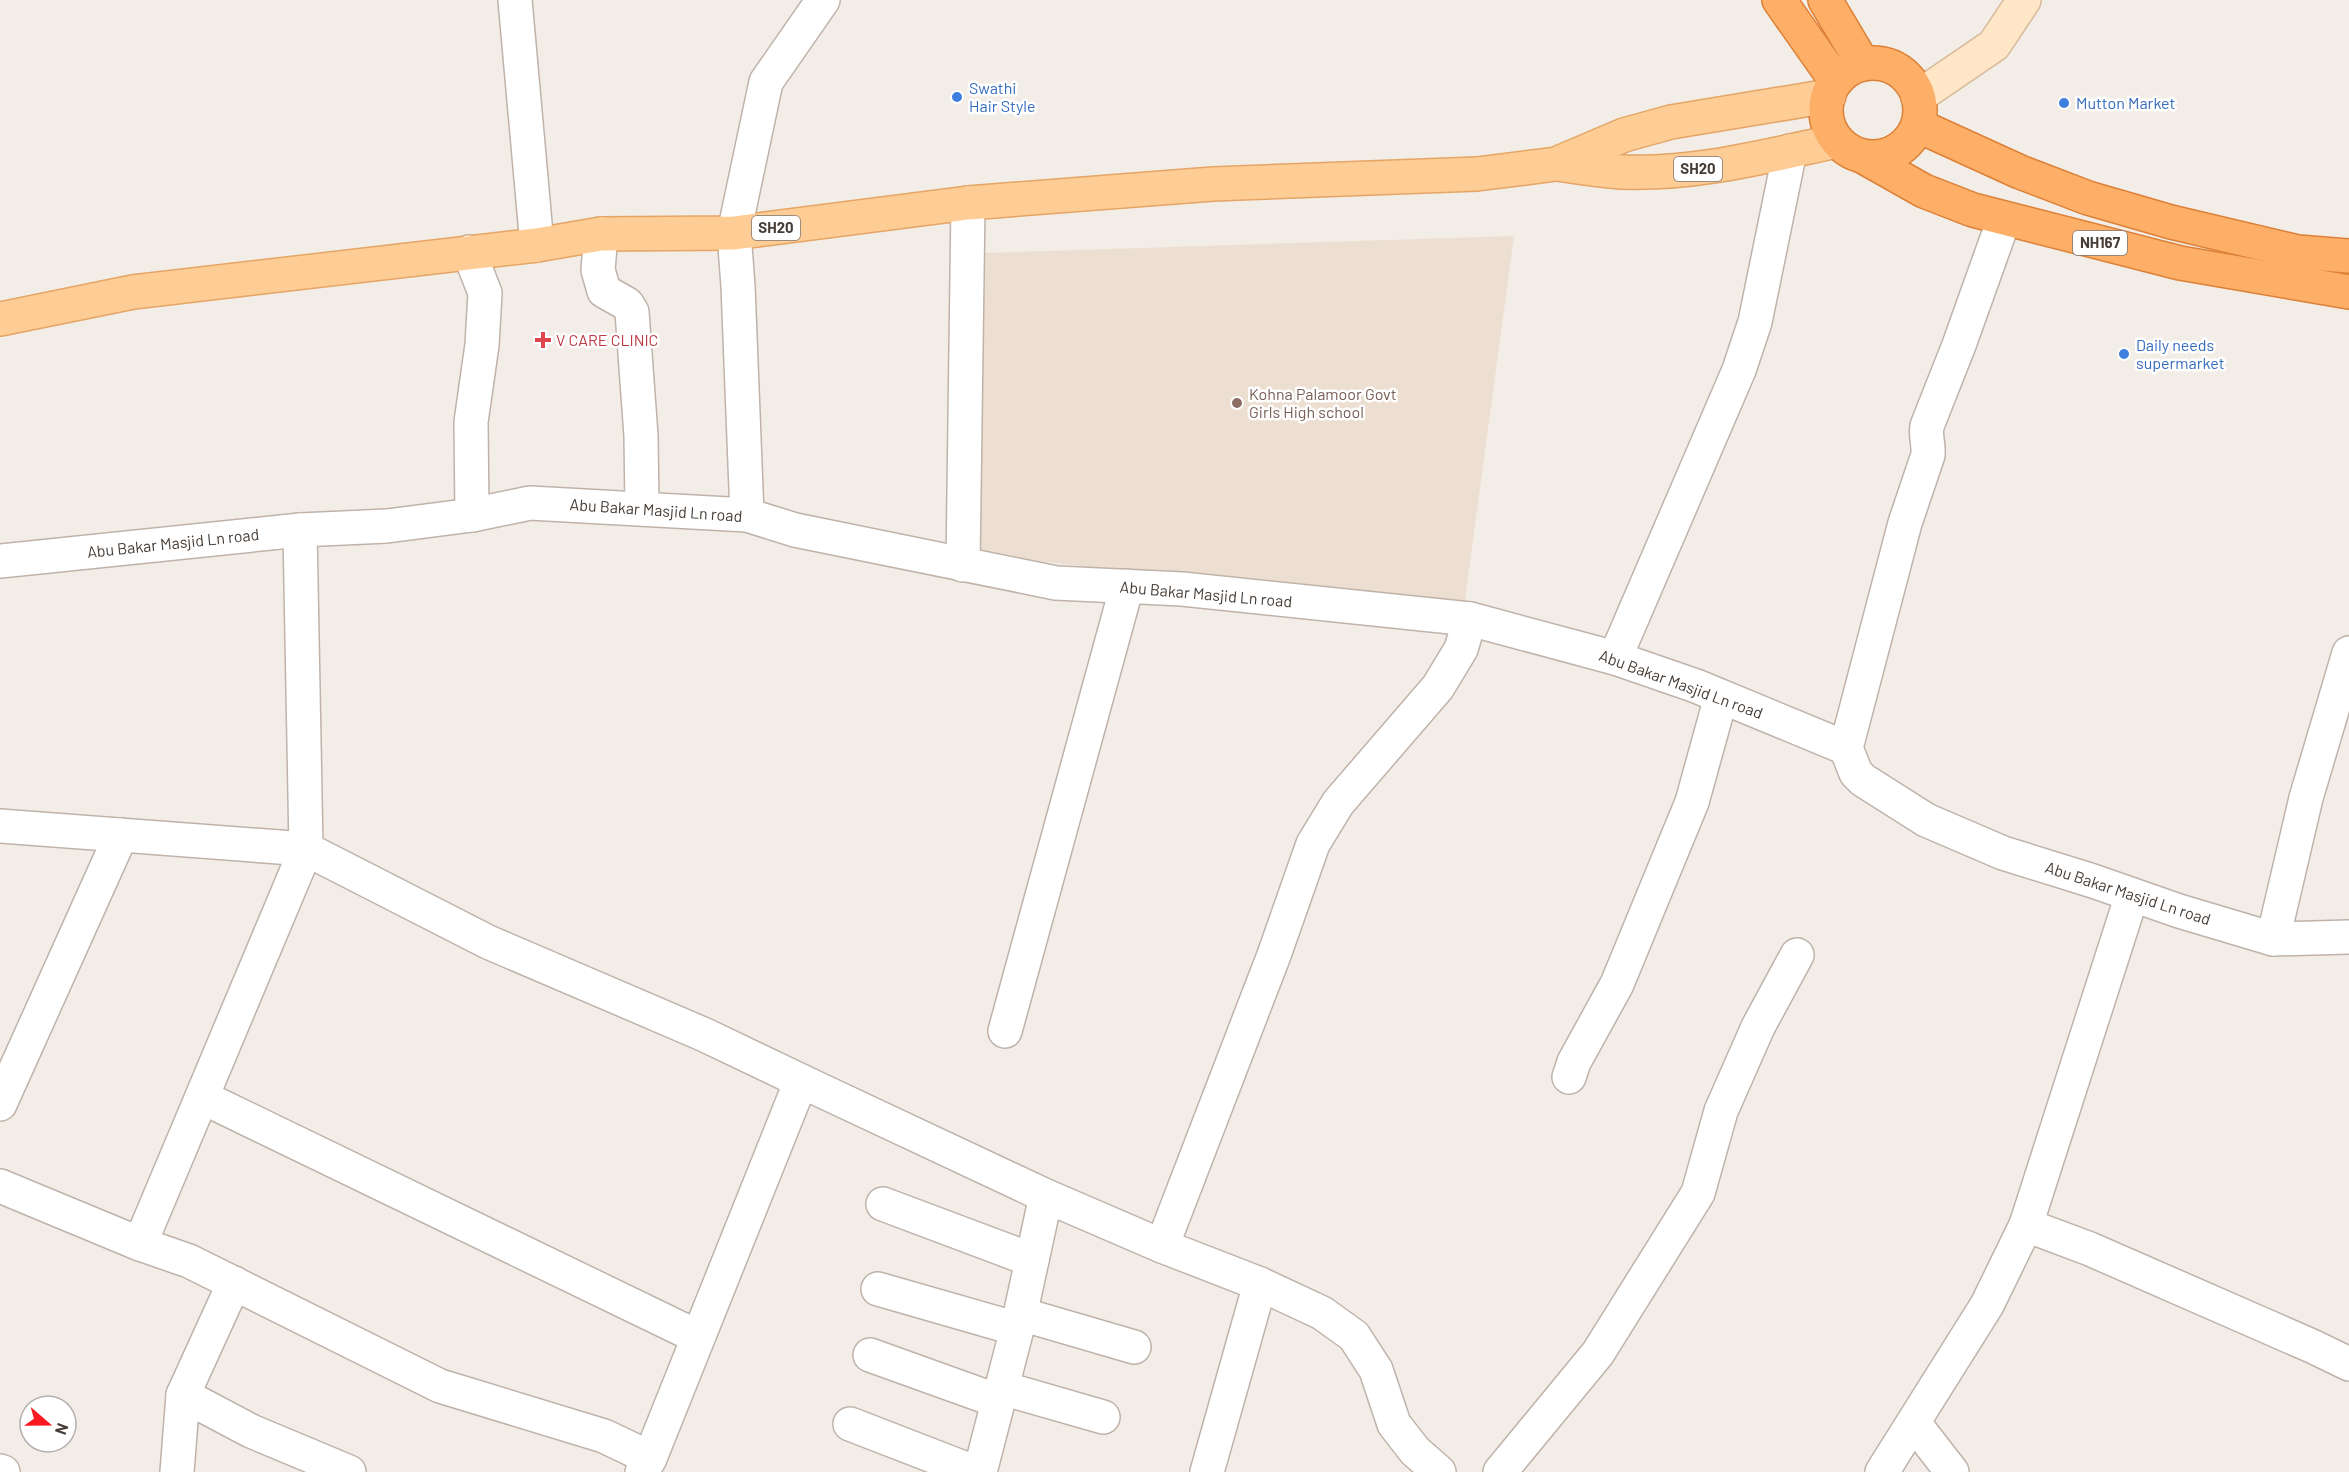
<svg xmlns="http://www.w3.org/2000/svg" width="2349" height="1472" font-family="Barlow,sans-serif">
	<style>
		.education { fill: #ecdfd1 }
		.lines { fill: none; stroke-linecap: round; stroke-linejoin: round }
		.street-casing { stroke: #bfb3a9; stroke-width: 36 }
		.secondary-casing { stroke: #d6ba99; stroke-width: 36 }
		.primary-casing { stroke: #e4a565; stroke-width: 36 }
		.highway-casing { stroke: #dd8037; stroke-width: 36 }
		.street { stroke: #fff; stroke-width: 33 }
		.secondary { stroke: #fee6c6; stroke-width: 33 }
		.primary { stroke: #fecc95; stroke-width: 33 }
		.highway { stroke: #fdaf68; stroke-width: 33 }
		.shop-dot { fill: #3f7fe0; stroke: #fff; stroke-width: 2 }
		.health-dot { fill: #e0444e; stroke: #fff; stroke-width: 2 }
		.education-dot { fill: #8d6e63; stroke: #fff; stroke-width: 2 }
		.labels { text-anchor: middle; stroke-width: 5; stroke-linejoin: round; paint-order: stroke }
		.shield { fill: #fff; stroke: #7e7772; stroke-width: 1.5 }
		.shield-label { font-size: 15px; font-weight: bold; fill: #463d36 }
		.shop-label { font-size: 16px; fill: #366cbe; stroke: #fff; text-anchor: start }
		.health-label { font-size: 16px; fill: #be3a42; stroke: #fff; text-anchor: start }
		.education-label { font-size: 16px; fill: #785e54; stroke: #fff; text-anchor: start }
		.street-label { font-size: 16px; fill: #463d36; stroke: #fff }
	</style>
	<rect width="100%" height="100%" fill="#f3ede7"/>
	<!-- education -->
	<path class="education" d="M 1514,236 L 1464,607 L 1267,588 L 979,554 L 985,253 Z"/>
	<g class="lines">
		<!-- street casing -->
		<g class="street-casing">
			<g id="street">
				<path d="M 515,0 L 537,245"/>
				<path d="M 601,234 L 598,270 L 604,291 L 627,304 L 632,312 L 641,436 L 642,508"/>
				<path d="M 469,252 L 485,293 L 482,345 L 471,422 L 472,515"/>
				<path d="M 747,515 L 738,286 L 734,233 L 766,82 L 823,0"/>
				<path d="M 0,561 L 300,530 L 387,526 L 472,515 L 530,503 L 747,515 L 795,530 L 1056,583 L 1182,589 L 1470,619 L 1615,658 L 1696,686 L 1846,748 L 1856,773 L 1863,780 L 1926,820 L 2003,853 L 2093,881 L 2179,911 L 2273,939 L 2349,937"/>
				<path d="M 963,565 L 968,203"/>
				<path d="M 1615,658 L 1739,370 L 1755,322 L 1790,151"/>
				<path d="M 1846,748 L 1905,523 L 1928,455 C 1929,444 1925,436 1927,426 L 1959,345 L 2004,219"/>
				<path d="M 0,826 L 306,849 L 300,530"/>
				<path d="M 2132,895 L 2026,1225 L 2090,1249 L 2314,1347 L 2349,1364"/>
				<path d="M 2273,939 L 2306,798 L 2349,653"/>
				<path d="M 1005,1031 L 1127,586"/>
				<path d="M 1569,1077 L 1574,1062 L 1617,984 L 1692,802 L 1721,697"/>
				<path d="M 801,1081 L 1046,1196 L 1017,1329 L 980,1472"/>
				<path d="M 202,1097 L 698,1337"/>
				<path d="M 0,1104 L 121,835"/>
				<path d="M 0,1186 L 140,1244 L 189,1261 L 440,1386 L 604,1436 L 650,1458 L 642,1472"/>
				<path d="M 1046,1196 L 1162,1246 L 1260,1284 L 1322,1313 L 1354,1336 L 1376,1370 L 1394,1424 L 1415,1451 L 1439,1472"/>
				<path d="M 883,1204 L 1032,1260"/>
				<path d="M 140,1244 L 306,849 L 488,942 L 705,1035 L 801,1081 L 650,1458"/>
				<path d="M 1162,1246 L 1274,955 L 1313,844 L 1338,803 L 1438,687 L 1461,649 L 1470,619"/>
				<path d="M 878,1289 L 1017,1329"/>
				<path d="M 1021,1314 L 1134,1347"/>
				<path d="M 870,1355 L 998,1401"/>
				<path d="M 1002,1388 L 1103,1417"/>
				<path d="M 183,1395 L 234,1283"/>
				<path d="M 1914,1423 L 1952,1472"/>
				<path d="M 850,1424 L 974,1472"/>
				<path d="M 0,1471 L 3,1472"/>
				<path d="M 177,1472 L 183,1395 L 251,1431 L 349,1472"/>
				<path d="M 1207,1472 L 1260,1284"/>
				<path d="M 1500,1472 L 1598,1353 L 1698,1193 L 1721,1111 L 1758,1027 L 1797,955"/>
				<path d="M 1882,1472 L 1987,1305 L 2026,1225"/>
			</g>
		</g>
		<!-- secondary casing -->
		<g class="secondary-casing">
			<path id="secondary" d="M 1918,97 L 1994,45 L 2024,0"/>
		</g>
		<!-- primary casing -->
		<g class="primary-casing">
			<g id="primary">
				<path d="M 1558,164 C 1579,167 1601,171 1622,172 C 1696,175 1766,156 1837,141"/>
				<path d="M 0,319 L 133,292 L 537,245 L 601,234 L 734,233 L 968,203 L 1213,184 L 1477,174 L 1556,164 L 1624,135 L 1671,122 L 1829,96"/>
			</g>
		</g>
		<!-- highway casing -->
		<g class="highway-casing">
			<g id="highway">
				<path d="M 1779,0 L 1836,81"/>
				<path d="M 1825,0 L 1863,64"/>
				<circle cx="1873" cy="110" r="47"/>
				<path d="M 1919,126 L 2020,172 L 2088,198 L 2171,222 L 2298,252 L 2349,256"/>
				<path d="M 1862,156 L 1924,191 L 1973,210 L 2180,263 L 2349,292"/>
			</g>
		</g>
		<!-- street -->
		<use href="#street" class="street"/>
		<!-- secondary -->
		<use href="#secondary" class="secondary"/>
		<!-- primary -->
		<use href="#primary" class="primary"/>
		<!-- highway -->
		<use href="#highway" class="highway"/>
	</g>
	<!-- markers -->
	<g class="shop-dot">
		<circle cx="957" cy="97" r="6"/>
		<circle cx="2064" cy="103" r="6"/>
		<circle cx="2124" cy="354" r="6"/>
	</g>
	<path class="health-dot" d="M540 331h6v6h6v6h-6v6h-6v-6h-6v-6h6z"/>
	<circle class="education-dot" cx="1237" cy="403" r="6"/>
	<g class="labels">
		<!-- shield labels -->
		<g class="shield">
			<rect x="1674" y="157" width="48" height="24" rx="4.5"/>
			<rect x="752" y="216" width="48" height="24" rx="4.5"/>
			<rect x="2073" y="231" width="54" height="24" rx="4.5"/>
		</g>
		<g class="shield-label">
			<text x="1698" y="174">SH20</text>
			<text x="776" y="233">SH20</text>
			<text x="2100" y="248">NH167</text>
		</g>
		<!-- shop labels -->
		<g class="shop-label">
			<text x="969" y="94">Swathi<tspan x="969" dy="18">Hair Style</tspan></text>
			<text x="2076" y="109">Mutton Market</text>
			<text x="2136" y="351">Daily needs<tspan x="2136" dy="18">supermarket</tspan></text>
		</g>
		<!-- health labels -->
		<g class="health-label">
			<text x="556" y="346">V CARE CLINIC</text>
		</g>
		<!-- education labels -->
		<g class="education-label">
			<text x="1249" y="400">Kohna Palamoor Govt<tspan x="1249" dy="18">Girls High school</tspan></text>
		</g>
		<!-- street labels -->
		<g class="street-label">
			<text transform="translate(656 510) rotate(4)" y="6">Abu Bakar Masjid Ln road</text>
			<text transform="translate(173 543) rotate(-6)" y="6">Abu Bakar Masjid Ln road</text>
			<text transform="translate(1206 594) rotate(5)" y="6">Abu Bakar Masjid Ln road</text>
			<text transform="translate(1681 684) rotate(20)" y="6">Abu Bakar Masjid Ln road</text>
			<text transform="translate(2128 893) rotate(18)" y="6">Abu Bakar Masjid Ln road</text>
		</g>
	</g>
	<!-- north arrow -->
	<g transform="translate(48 1424) rotate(110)"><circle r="28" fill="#ffffff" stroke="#b5b1af" stroke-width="1.5"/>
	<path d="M0-4.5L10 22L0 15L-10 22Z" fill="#fa1821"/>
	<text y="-9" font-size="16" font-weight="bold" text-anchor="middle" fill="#463d36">N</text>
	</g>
</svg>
